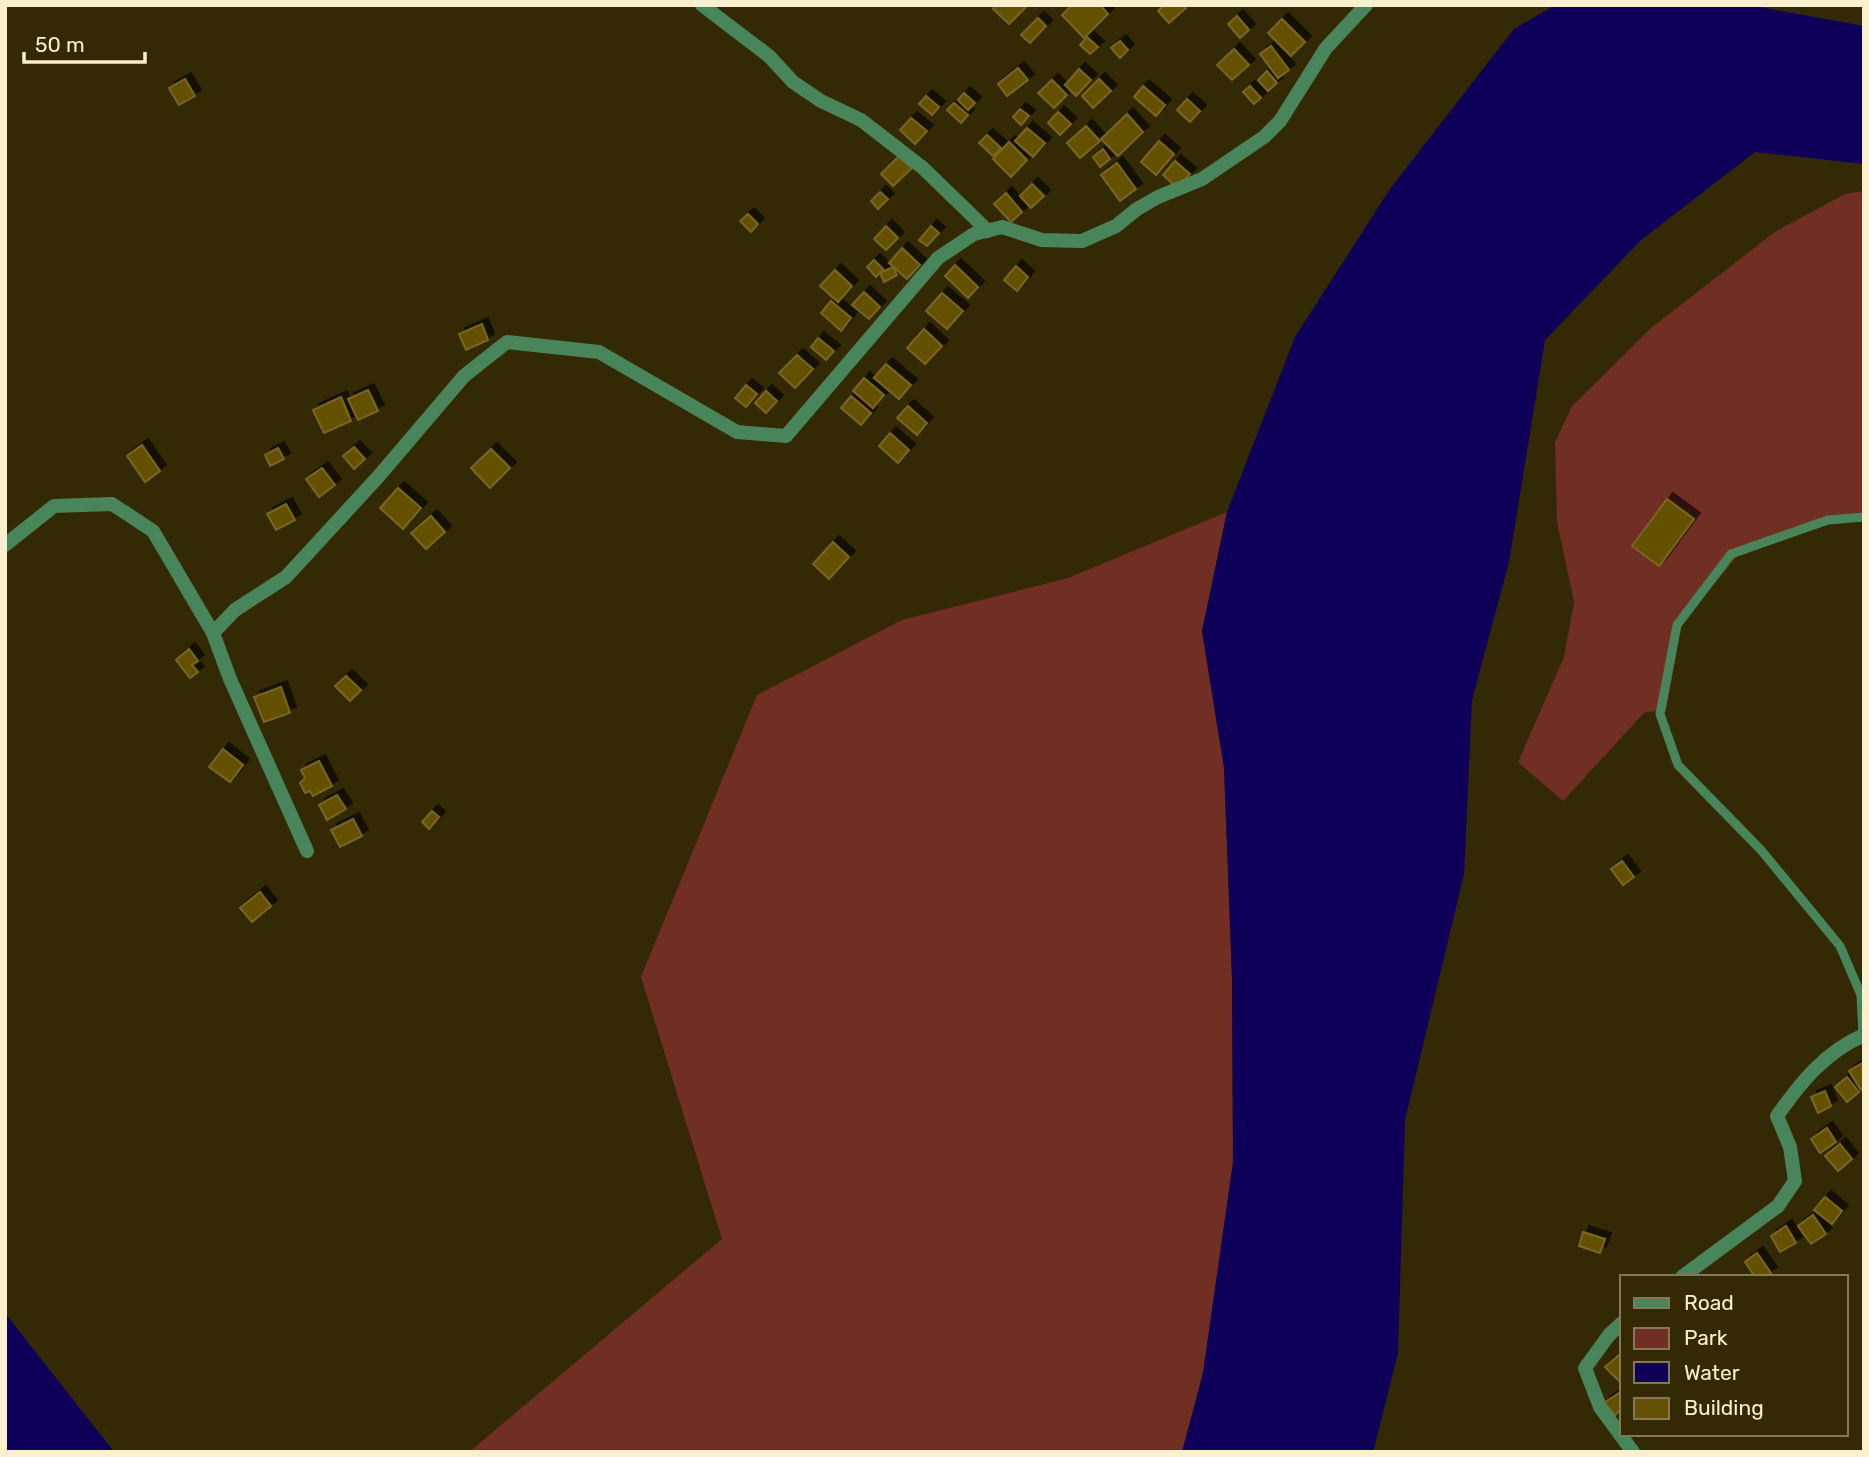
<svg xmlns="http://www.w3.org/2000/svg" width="1869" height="1457" font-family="Rubik,sans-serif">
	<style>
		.green { fill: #712e22 }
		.water { fill: #0e0059 }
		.building { fill: #645105; stroke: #796522; stroke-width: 2; filter: url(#shadow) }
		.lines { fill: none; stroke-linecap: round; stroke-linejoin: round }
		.service { stroke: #49855b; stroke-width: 9 }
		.minor { stroke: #49855b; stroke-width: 14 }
	</style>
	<defs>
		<filter id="shadow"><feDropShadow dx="6" dy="-6" stdDeviation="0" flood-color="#0009"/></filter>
	</defs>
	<rect width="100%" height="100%" fill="#332905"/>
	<!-- green -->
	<g class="green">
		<path d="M 1864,191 L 1864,514 L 1829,516 L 1738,555 L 1682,623 L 1666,711 L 1645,712 L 1563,801 L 1518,762 L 1564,657 L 1574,602 L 1557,522 L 1555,442 L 1572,406 L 1651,328 L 1776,231 L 1845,194 Z"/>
		<path d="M 1227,512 L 1202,631 L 1224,768 L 1232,978 L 1233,1162 L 1203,1373 L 1182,1452 L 469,1452 L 722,1239 L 641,977 L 757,695 L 902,620 L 1068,578 Z"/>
	</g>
	<!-- water -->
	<g class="water">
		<path d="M 1555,5 L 1748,5 L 1864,26 L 1864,164 L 1755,152 L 1641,240 L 1545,340 L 1509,562 L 1472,700 L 1464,874 L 1405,1120 L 1398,1353 L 1373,1452 L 1182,1452 L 1203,1373 L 1233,1162 L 1232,978 L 1224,768 L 1202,631 L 1227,512 L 1295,337 L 1390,189 L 1514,29 Z"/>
		<path d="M 5,1313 L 114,1452 L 5,1452 Z"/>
	</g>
	<!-- building -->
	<g class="building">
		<path d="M 996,5 L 1026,5 L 1027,6 L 1009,24 L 993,9 Z"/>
		<path d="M 1072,5 L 1100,5 L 1108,14 L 1084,38 L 1062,15 Z"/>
		<path d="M 1164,5 L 1183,5 L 1186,8 L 1169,23 L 1158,11 Z"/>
		<path d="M 1237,16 L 1249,30 L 1240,38 L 1228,24 Z"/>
		<path d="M 1038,18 L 1046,26 L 1030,43 L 1021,35 Z"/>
		<path d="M 1282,19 L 1305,42 L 1291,56 L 1268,33 Z"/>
		<path d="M 1087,37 L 1098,47 L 1090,54 L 1080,45 Z"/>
		<path d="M 1120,41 L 1128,50 L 1120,58 L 1111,48 Z"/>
		<path d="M 1271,46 L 1289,70 L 1278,78 L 1260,54 Z"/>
		<path d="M 1234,49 L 1249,65 L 1232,80 L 1217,65 Z"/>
		<path d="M 1018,68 L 1028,80 L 1007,96 L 998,84 Z"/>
		<path d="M 1079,69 L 1091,80 L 1076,96 L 1065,85 Z"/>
		<path d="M 1267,71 L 1277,83 L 1268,91 L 1258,80 Z"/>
		<path d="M 185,79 L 195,96 L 179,105 L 169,88 Z"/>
		<path d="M 1099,79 L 1111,91 L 1093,108 L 1082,96 Z"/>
		<path d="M 1052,80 L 1067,95 L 1054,108 L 1038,93 Z"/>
		<path d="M 1143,86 L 1165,105 L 1156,116 L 1134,97 Z"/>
		<path d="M 1250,86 L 1261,98 L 1254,104 L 1243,92 Z"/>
		<path d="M 964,93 L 975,103 L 968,110 L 958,100 Z"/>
		<path d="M 926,96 L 939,107 L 932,115 L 919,104 Z"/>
		<path d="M 1187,99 L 1200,111 L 1190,122 L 1177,110 Z"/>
		<path d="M 954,103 L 968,115 L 961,123 L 947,110 Z"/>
		<path d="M 1020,109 L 1029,116 L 1021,125 L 1013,117 Z"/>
		<path d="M 1058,112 L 1071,124 L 1060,135 L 1048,123 Z"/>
		<path d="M 1127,114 L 1143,132 L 1118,156 L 1101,139 Z"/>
		<path d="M 911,118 L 927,131 L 915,144 L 900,130 Z"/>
		<path d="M 1086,126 L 1100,141 L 1080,158 L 1067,143 Z"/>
		<path d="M 1027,128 L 1045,143 L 1033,157 L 1015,141 Z"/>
		<path d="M 987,135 L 1001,148 L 993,156 L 979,143 Z"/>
		<path d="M 1159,141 L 1174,154 L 1156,175 L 1141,162 Z"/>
		<path d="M 1009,142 L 1027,160 L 1011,177 L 993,159 Z"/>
		<path d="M 1103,149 L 1110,159 L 1100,167 L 1093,157 Z"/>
		<path d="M 899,156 L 912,168 L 893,186 L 881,174 Z"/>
		<path d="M 1175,161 L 1190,174 L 1177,188 L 1163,175 Z"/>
		<path d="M 1117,163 L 1136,189 L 1120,201 L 1101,175 Z"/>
		<path d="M 1032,184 L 1044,196 L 1031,208 L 1020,196 Z"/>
		<path d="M 880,192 L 888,199 L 878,209 L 871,201 Z"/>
		<path d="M 1006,193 L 1022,212 L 1011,222 L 994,204 Z"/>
		<path d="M 748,214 L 758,224 L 751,232 L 740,221 Z"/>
		<path d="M 886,226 L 898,238 L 886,250 L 874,239 Z"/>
		<path d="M 931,226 L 939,233 L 927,246 L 919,240 Z"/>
		<path d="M 902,248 L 920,265 L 907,279 L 889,263 Z"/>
		<path d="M 874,260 L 883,269 L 876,277 L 867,267 Z"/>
		<path d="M 955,265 L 978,287 L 968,298 L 945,276 Z"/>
		<path d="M 1016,266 L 1028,277 L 1017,291 L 1004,280 Z"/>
		<path d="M 893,267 L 897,275 L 884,282 L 880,273 Z"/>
		<path d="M 835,270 L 852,286 L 838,302 L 820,286 Z"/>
		<path d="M 864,292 L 880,307 L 869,319 L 852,305 Z"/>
		<path d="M 942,293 L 963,311 L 947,329 L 926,311 Z"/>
		<path d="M 831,301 L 851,318 L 841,331 L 821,313 Z"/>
		<path d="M 482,324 L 488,340 L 466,350 L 459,334 Z"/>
		<path d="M 924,329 L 942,346 L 925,364 L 907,348 Z"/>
		<path d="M 818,338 L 834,351 L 826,360 L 811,347 Z"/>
		<path d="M 797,355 L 813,369 L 795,388 L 779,373 Z"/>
		<path d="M 886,364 L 911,385 L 899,399 L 874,378 Z"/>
		<path d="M 864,378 L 884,395 L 873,408 L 853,391 Z"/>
		<path d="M 746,385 L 757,394 L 746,407 L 735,398 Z"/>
		<path d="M 368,390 L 378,411 L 358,420 L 348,399 Z"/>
		<path d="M 766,391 L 777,401 L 766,413 L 755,403 Z"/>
		<path d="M 851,396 L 871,413 L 861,425 L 841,408 Z"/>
		<path d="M 341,397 L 351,421 L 324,433 L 313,410 Z"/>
		<path d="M 908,406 L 927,423 L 917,435 L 897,418 Z"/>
		<path d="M 890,433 L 909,450 L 898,463 L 879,446 Z"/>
		<path d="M 142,445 L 160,471 L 145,482 L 127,456 Z"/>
		<path d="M 354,447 L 365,459 L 354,469 L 343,456 Z"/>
		<path d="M 278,448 L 284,459 L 270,466 L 265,455 Z"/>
		<path d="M 491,449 L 510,468 L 490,488 L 471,468 Z"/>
		<path d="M 322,468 L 335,485 L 319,497 L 306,479 Z"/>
		<path d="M 398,488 L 421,508 L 403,529 L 380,508 Z"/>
		<path d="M 1667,499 L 1694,519 L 1659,566 L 1632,546 Z"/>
		<path d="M 286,504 L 295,520 L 276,530 L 267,514 Z"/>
		<path d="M 431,516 L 445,532 L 426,549 L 411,533 Z"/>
		<path d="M 833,542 L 849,557 L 829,579 L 813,564 Z"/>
		<path d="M 189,649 L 198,661 L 192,665 L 198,672 L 190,678 L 176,660 Z"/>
		<path d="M 346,676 L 361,690 L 350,701 L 335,686 Z"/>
		<path d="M 281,687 L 290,713 L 264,722 L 254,697 Z"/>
		<path d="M 223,749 L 243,765 L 230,782 L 209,767 Z"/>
		<path d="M 319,761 L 332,786 L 313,796 L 310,791 L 305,793 L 300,783 L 305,778 L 301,770 Z"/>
		<path d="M 337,795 L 346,809 L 327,820 L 319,805 Z"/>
		<path d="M 432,811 L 439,817 L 429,829 L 422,822 Z"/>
		<path d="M 353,819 L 362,836 L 340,847 L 331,830 Z"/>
		<path d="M 1622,861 L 1634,877 L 1623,885 L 1611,869 Z"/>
		<path d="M 260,892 L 271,906 L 252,922 L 240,908 Z"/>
		<path d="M 1864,1062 L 1864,1088 L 1861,1090 L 1849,1071 Z"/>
		<path d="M 1847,1077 L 1859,1092 L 1847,1102 L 1835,1087 Z"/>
		<path d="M 1825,1091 L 1831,1106 L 1818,1113 L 1811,1097 Z"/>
		<path d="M 1827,1128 L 1836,1142 L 1820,1153 L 1811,1139 Z"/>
		<path d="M 1840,1144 L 1852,1159 L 1838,1171 L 1825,1156 Z"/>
		<path d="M 1825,1197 L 1842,1211 L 1832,1224 L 1814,1210 Z"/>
		<path d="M 1813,1215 L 1826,1234 L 1811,1244 L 1798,1226 Z"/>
		<path d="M 1786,1226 L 1796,1243 L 1780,1252 L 1771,1236 Z"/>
		<path d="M 1583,1232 L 1605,1239 L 1600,1253 L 1579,1246 Z"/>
		<path d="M 1757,1253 L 1771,1273 L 1765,1277 L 1755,1277 L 1745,1262 Z"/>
		<path d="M 1619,1355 L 1622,1360 L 1622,1384 L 1605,1367 Z"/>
		<path d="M 1622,1391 L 1622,1409 L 1615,1415 L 1604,1403 Z"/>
	</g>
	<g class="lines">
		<!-- service -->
		<path class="service" d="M 1863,1035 L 1861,995 L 1840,946 L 1761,850 L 1678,765 L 1660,714 L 1677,625 L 1731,554 L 1828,520 L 1864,517"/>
		<!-- minor -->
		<g class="minor">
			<path d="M 702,5 L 769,56 L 793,82 L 821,101 L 861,120 L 923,168 L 988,231"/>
			<path d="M 5,545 L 54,506 L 112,504 L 153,531 L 213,633 L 235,610 L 286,577 L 378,477 L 464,376 L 507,342 L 599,352 L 737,432 L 786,436 L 938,258 L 974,234 L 1002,227 L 1042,240 L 1082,241 L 1116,226 L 1137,209 L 1158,197 L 1202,179 L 1264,137 L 1280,121 L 1326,48 L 1366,5"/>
			<path d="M 213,633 L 230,679 L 307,851"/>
			<path d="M 1682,1277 L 1778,1206 L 1795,1181 L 1790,1147 L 1777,1116 C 1801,1082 1825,1052 1864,1035"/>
			<path d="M 1622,1323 L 1609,1335 L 1585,1368 L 1600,1407 L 1633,1452"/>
		</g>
	</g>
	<!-- border -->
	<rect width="1869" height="1457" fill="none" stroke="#faf0cf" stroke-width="14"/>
	<!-- legend -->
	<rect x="1620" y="1275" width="228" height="161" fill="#332905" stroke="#837956" stroke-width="2"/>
	<rect x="1634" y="1298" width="35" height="10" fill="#49855b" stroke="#837956" stroke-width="2"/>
	<text x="1684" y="1310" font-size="21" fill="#faf0cf">Road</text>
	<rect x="1634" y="1328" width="35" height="21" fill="#712e22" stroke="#837956" stroke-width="2"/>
	<text x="1684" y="1345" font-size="21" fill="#faf0cf">Park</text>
	<rect x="1634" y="1362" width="35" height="21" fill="#0e0059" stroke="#837956" stroke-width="2"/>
	<text x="1684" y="1380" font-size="21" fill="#faf0cf">Water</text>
	<rect x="1634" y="1398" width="35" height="21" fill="#645105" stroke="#837956" stroke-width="2"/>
	<text x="1684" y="1415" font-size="21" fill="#faf0cf">Building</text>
	<!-- scale -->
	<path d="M24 52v10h121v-10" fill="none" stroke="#faf0cf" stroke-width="3.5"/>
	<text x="35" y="52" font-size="21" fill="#faf0cf" stroke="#332905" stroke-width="5" paint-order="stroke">50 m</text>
</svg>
